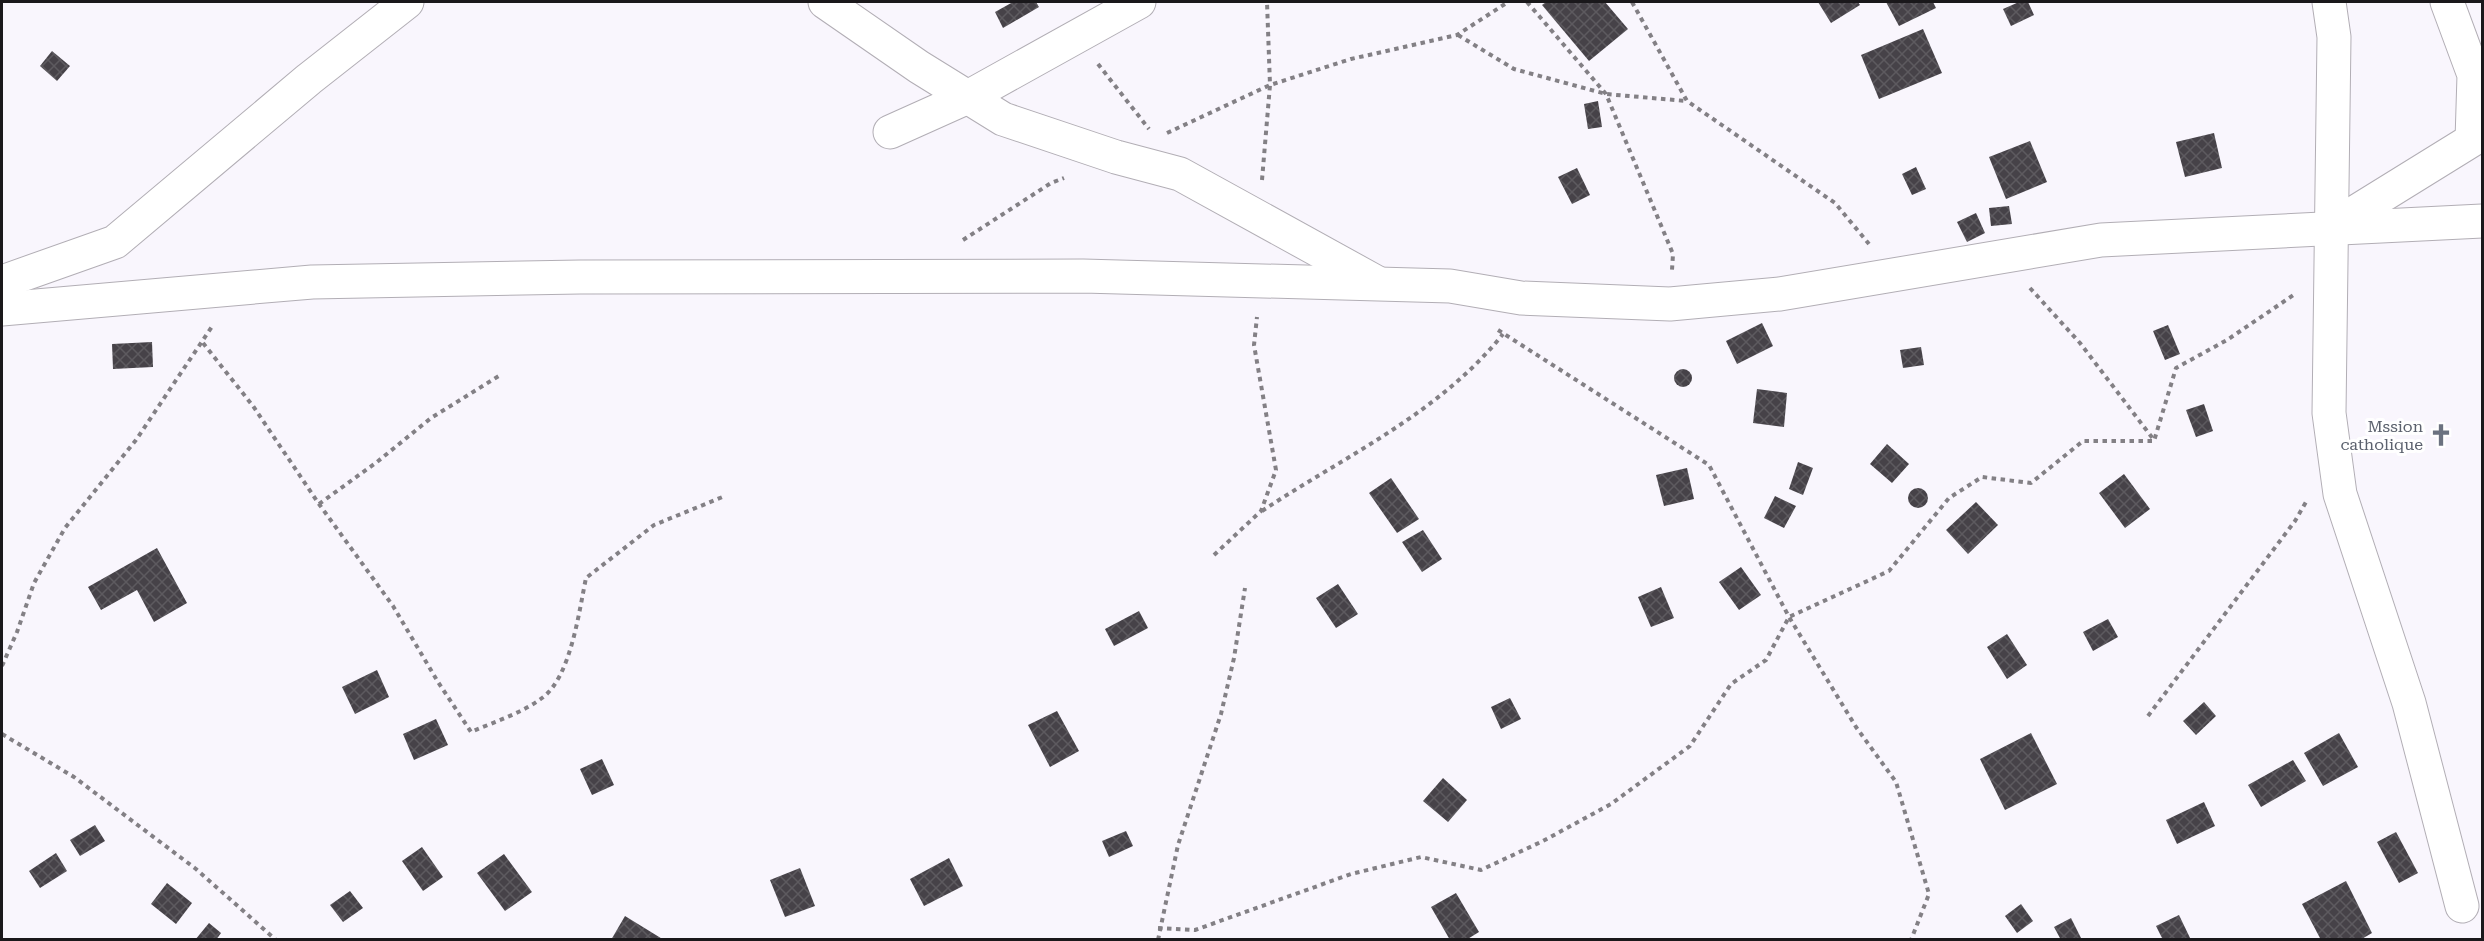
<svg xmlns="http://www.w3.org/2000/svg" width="2484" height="941" font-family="'Roboto Serif',serif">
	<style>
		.building { fill: url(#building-cross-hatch) }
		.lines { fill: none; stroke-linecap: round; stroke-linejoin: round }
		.minor-casing { stroke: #b2aeb5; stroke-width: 35 }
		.path { stroke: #838085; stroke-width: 4; stroke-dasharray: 4.5 4.5; stroke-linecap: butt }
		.minor { stroke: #fff; stroke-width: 33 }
		.labels { text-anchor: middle; stroke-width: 6; stroke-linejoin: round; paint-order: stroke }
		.worship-label { font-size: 16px; fill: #5b616d; stroke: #fff; text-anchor: end }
	</style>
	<defs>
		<pattern id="building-cross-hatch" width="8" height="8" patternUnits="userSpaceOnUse" patternTransform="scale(1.5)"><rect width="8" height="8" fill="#464248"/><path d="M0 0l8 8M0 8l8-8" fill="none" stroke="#5d5a5f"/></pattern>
	</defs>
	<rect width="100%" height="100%" fill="#f9f6fd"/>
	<!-- building -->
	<g class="building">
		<path d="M 1013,2 L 1036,2 L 1039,7 L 1003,28 L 995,12 Z"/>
		<path d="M 1546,2 L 1605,2 L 1628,29 L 1589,61 L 1542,5 Z"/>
		<path d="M 1818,2 L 1858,2 L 1860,5 L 1831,23 Z"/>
		<path d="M 1886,2 L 1933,2 L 1936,8 L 1899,26 Z"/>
		<path d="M 2019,2 L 2028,2 L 2034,15 L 2011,26 L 2003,9 Z"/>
		<path d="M 1923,29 L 1942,73 L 1879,99 L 1861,55 Z"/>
		<path d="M 52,51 L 70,66 L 57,81 L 40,66 Z"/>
		<path d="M 1598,101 L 1602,127 L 1588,129 L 1584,104 Z"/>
		<path d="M 2214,133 L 2222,168 L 2185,177 L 2176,142 Z"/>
		<path d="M 2030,141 L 2047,182 L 2006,199 L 1989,157 Z"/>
		<path d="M 1916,167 L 1926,189 L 1912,195 L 1902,174 Z"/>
		<path d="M 1577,168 L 1590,195 L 1572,204 L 1558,177 Z"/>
		<path d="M 2009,206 L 2012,224 L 1991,226 L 1989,208 Z"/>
		<path d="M 1976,213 L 1985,233 L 1967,242 L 1957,222 Z"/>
		<path d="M 1762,323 L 1773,346 L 1737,364 L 1726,341 Z"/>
		<path d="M 2168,325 L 2180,354 L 2165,360 L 2153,331 Z"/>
		<path d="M 152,342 L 153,367 L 113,369 L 112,344 Z"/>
		<path d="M 1921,347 L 1924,365 L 1903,368 L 1900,350 Z"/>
		<circle cx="1683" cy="378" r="9"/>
		<path d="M 1757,389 L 1787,393 L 1784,427 L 1753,423 Z"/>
		<path d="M 2204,404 L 2213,431 L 2196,437 L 2186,410 Z"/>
		<path d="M 1887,444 L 1909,464 L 1892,483 L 1870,464 Z"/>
		<path d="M 1798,462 L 1813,468 L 1803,495 L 1789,489 Z"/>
		<path d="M 1687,468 L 1694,499 L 1664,506 L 1656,475 Z"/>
		<path d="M 2124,474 L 2150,509 L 2125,528 L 2099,493 Z"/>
		<path d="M 1391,478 L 1419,519 L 1397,533 L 1369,493 Z"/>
		<circle cx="1918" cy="498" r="10"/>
		<path d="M 1775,496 L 1796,506 L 1784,528 L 1764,518 Z"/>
		<path d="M 1976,502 L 1998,525 L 1968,554 L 1946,530 Z"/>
		<path d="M 1423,530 L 1442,559 L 1422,572 L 1402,542 Z"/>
		<path d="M 157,548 L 187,603 L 154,622 L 137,590 L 101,610 L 88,587 Z"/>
		<path d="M 1741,567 L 1761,595 L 1739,610 L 1719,582 Z"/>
		<path d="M 1338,584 L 1358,614 L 1336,628 L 1316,598 Z"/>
		<path d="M 1661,587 L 1674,618 L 1651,627 L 1638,597 Z"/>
		<path d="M 1139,611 L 1148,628 L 1114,646 L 1105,629 Z"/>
		<path d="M 2108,619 L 2118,637 L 2093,651 L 2083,632 Z"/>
		<path d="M 2007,634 L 2027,665 L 2007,679 L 1987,647 Z"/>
		<path d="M 377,670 L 389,697 L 355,714 L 342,687 Z"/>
		<path d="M 1510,698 L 1521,719 L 1501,729 L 1491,707 Z"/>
		<path d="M 2204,702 L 2216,716 L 2196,735 L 2183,721 Z"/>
		<path d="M 1057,711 L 1079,751 L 1050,767 L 1028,725 Z"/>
		<path d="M 436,719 L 448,745 L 414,760 L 403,734 Z"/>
		<path d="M 2031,733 L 2057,784 L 2005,810 L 1980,759 Z"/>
		<path d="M 2339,733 L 2358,767 L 2323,786 L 2304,753 Z"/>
		<path d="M 602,759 L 614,785 L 592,795 L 580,769 Z"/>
		<path d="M 2293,760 L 2306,781 L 2261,807 L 2248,785 Z"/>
		<path d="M 1443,778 L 1467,800 L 1448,822 L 1423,801 Z"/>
		<path d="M 2204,802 L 2215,826 L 2177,844 L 2166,820 Z"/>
		<path d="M 95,825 L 105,841 L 80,856 L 70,840 Z"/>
		<path d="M 1126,831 L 1133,846 L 1109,857 L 1102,841 Z"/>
		<path d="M 2396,832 L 2418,873 L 2399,883 L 2377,842 Z"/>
		<path d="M 422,847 L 443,877 L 423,891 L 402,861 Z"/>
		<path d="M 56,853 L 67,871 L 40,888 L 29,871 Z"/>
		<path d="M 504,854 L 532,892 L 505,911 L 477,873 Z"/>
		<path d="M 949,858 L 963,886 L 924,906 L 910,879 Z"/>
		<path d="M 800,868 L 815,906 L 785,917 L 770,880 Z"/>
		<path d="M 2346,881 L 2372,933 L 2360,940 L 2321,940 L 2302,904 Z"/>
		<path d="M 167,883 L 192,903 L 176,924 L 151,904 Z"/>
		<path d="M 350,891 L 363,908 L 343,922 L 330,905 Z"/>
		<path d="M 1456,893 L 1479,932 L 1466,940 L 1450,940 L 1431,907 Z"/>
		<path d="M 2021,904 L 2033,921 L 2017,933 L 2005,916 Z"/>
		<path d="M 2179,915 L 2191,940 L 2163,940 L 2156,926 Z"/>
		<path d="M 625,916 L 664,940 L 611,940 Z"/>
		<path d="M 2071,918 L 2082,940 L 2061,940 L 2054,927 Z"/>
		<path d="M 209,923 L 221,933 L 216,940 L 195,940 Z"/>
	</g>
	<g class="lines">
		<!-- minor casing -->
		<g class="minor-casing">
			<g id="minor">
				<path d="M 825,2 L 919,67 L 1003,119 L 1116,157 L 1180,174 L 1376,282"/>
				<path d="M 2329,2 L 2334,37 L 2329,413 L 2340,494 L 2409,703 L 2462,906"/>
				<path d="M 890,132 L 968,97 L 1139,2"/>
				<path d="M 2333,226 L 2472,140 L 2474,75 L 2447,2"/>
				<path d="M 2,282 L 115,242 L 309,79 L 407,2"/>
				<path d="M 2,309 L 312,282 L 580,277 L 1083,276 L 1450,286 L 1521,298 L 1670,304 L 1780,294 L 2101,240 L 2482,221"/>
			</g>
		</g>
		<!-- path -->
		<g class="path">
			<path d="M 1527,2 L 1606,94 L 1673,254 L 1672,270"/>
			<path d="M 1632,2 L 1687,101 L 1835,203 L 1869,244"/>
			<path d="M 1458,35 L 1514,69 L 1606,94 L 1686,101"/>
			<path d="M 1098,64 L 1149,129"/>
			<path d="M 1167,133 L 1270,85 L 1351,59 L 1457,35 L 1508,2"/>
			<path d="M 1262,180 L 1270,85 L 1267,2"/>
			<path d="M 963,240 L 1051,183 L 1064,178"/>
			<path d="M 2030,288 L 2080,343 L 2154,440"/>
			<path d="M 1498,330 L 1709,465 L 1789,617 L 1856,727 L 1896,782 L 1929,894 L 1911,940"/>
			<path d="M 203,343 L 253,406 L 319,504 L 393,606 L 438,682 L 471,732 C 494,722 522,713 542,698 C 571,677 579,611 586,578 L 654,525 L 725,496"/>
			<path d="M 319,504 L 377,462 L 431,418 L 502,374"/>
			<path d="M 1262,511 C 1345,456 1440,413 1503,334"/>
			<path d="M 1214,555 L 1261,511 L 1276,470 L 1254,345 L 1257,317"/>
			<path d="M 2,666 L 17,632 L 34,583 L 65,528 L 136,440 L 213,325"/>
			<path d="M 2148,716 L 2295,521 L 2306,502"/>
			<path d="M 2,734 L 74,777 L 196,869 L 276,940"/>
			<path d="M 1158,928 L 1195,930 L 1351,874 L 1421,857 L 1481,870 L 1543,841 L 1611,804 L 1690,746 L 1731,684 L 1766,660 L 1789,617 L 1889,571 L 1949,498 L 1982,477 L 2031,483 L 2083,441 L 2154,441 L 2176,368 L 2227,340 L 2295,294"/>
			<path d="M 1158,940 L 1178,845 L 1221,714 L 1234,658 L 1245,588"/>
		</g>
		<!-- minor -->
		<use href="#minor" class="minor"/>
	</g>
	<!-- icons -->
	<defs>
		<g id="church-bare" transform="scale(1.8)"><path d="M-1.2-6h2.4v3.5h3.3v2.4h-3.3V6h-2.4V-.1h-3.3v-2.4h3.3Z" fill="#6b7280" stroke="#fff" stroke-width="2.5" paint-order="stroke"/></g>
	</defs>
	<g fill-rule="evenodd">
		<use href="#church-bare" x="2441" y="435"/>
	</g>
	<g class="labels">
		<!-- worship labels -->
		<g class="worship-label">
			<text x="2423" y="432">Mssion<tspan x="2423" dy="18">catholique</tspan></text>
		</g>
	</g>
	<!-- border -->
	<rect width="2484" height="941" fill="none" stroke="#1a181b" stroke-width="6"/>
</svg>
